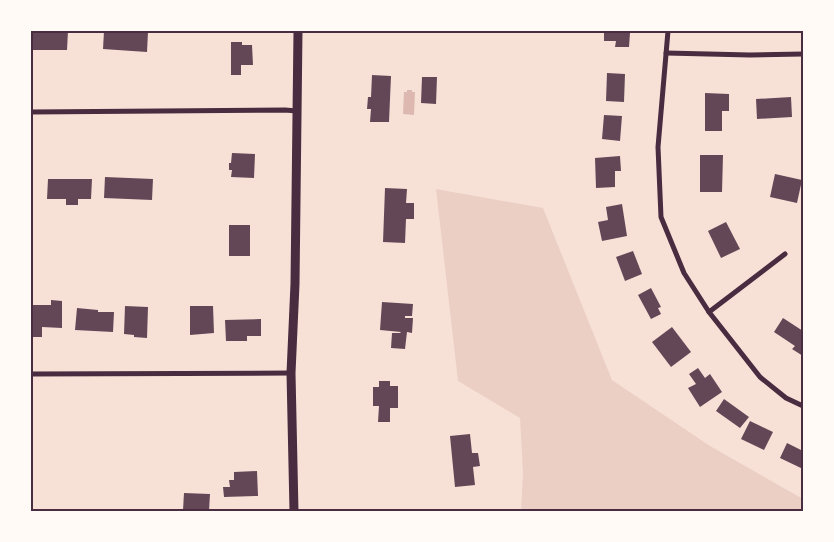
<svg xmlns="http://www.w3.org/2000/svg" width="834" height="542" font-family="'PT Sans Narrow',sans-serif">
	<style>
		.green { fill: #ebcfc5 }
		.water { fill: #dcb8b0 }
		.building { fill: #644757 }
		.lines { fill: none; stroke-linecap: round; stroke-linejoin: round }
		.minor { stroke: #4a2c40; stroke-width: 5 }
		.tertiary { stroke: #4a2c40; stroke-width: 9 }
		.neatline { fill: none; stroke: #4a2c40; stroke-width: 2 }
	</style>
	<rect width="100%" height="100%" fill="#f7e1d7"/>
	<!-- green -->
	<path class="green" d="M 436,189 L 543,208 L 612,380 L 710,446 L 803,499 L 803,511 L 521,511 L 523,473 L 520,418 L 458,381 Z"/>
	<!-- water -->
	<path class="water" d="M 407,90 L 412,90 L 412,92 L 415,92 L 414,115 L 403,114 L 404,92 L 407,92 Z"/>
	<!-- building -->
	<g class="building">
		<path d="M 31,31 L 68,31 L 67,50 L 31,50 Z"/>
		<path d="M 104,31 L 148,32 L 147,52 L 103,49 Z"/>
		<path d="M 604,31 L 627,31 L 627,33 L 630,33 L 629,47 L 615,47 L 616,41 L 604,41 Z"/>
		<path d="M 231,42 L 242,42 L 242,45 L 252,45 L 253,65 L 241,65 L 241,75 L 231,75 Z"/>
		<path d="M 607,73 L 625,74 L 624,102 L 606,101 Z"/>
		<path d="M 372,75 L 391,76 L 389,122 L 370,122 L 371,109 L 367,109 L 368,97 L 371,97 Z"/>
		<path d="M 422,77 L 437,77 L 436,104 L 421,103 Z"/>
		<path d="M 705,93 L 729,94 L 729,111 L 722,111 L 722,131 L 705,131 Z"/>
		<path d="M 791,97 L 792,117 L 757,119 L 756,99 Z"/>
		<path d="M 604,115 L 622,116 L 620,141 L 602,139 Z"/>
		<path d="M 232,153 L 255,154 L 254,178 L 231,177 L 232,170 L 229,170 L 229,163 L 231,163 Z"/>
		<path d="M 700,155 L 723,155 L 722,192 L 700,192 Z"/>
		<path d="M 620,156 L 621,171 L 615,171 L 615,187 L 596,188 L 595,158 Z"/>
		<path d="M 775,174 L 802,180 L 797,203 L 770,197 Z"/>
		<path d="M 105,177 L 153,179 L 152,200 L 104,198 Z"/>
		<path d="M 48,179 L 92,179 L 91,199 L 78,199 L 78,205 L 66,205 L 66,199 L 47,199 Z"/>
		<path d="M 385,188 L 407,189 L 406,203 L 414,203 L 414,219 L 406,219 L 405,243 L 383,242 Z"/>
		<path d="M 622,204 L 627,236 L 602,241 L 598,222 L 608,220 L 606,207 Z"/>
		<path d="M 726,222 L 740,249 L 721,258 L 708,231 Z"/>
		<rect x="229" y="225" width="21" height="31"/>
		<path d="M 633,251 L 642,274 L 625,281 L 616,257 Z"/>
		<path d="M 651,288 L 661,307 L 658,308 L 661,314 L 651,319 L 638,295 Z"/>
		<path d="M 51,300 L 62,301 L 62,328 L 42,327 L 42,337 L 31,337 L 31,305 L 51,305 Z"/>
		<path d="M 382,302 L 413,304 L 412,316 L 405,316 L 405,318 L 413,318 L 412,333 L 407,332 L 405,349 L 391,348 L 392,333 L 400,333 L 401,332 L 380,330 Z"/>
		<path d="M 125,306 L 148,307 L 147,338 L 134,337 L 134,335 L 124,334 Z"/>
		<path d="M 190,306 L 213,306 L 214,333 L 190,335 Z"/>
		<path d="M 77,308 L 98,310 L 98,312 L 114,312 L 113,332 L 75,330 Z"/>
		<path d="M 783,318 L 803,331 L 803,356 L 792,349 L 795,346 L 774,332 Z"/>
		<path d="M 261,319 L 261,336 L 247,336 L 247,341 L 226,341 L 225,320 Z"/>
		<path d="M 672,327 L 691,352 L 671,367 L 652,342 Z"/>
		<path d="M 698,368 L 705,378 L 710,374 L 722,392 L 700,407 L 688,388 L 696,384 L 689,374 Z"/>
		<path d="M 379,381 L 390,381 L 390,386 L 398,386 L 398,408 L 390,408 L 390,422 L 378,422 L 379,406 L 373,406 L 373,387 L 379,387 Z"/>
		<path d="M 724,399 L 749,417 L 740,428 L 716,411 Z"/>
		<path d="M 750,421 L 773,432 L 764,450 L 741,439 Z"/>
		<path d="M 470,434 L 472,453 L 478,453 L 480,466 L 473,467 L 475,485 L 455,487 L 450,436 Z"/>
		<path d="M 787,443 L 803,451 L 803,469 L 780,458 Z"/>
		<path d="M 257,471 L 258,496 L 224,497 L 223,487 L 230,487 L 229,480 L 234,480 L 234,472 Z"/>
		<path d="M 184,493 L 210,494 L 209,511 L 183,510 Z"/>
	</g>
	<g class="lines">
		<!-- minor -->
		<g class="minor">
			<path d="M 668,31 L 658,147 L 661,217 L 684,273 L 709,312 L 760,377 L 786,398 L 803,406"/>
			<path d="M 666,53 L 750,55 L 803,54"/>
			<path d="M 31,112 L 285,110 L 297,111"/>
			<path d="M 709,312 L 785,254"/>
			<path d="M 31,374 L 291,373"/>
		</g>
		<!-- tertiary -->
		<path class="tertiary" d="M 294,511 L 291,373 L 295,284 L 298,31"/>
	</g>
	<!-- border -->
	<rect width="834" height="542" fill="none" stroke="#fffaf5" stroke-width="65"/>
	<rect x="32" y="32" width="770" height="478" class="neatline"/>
</svg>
